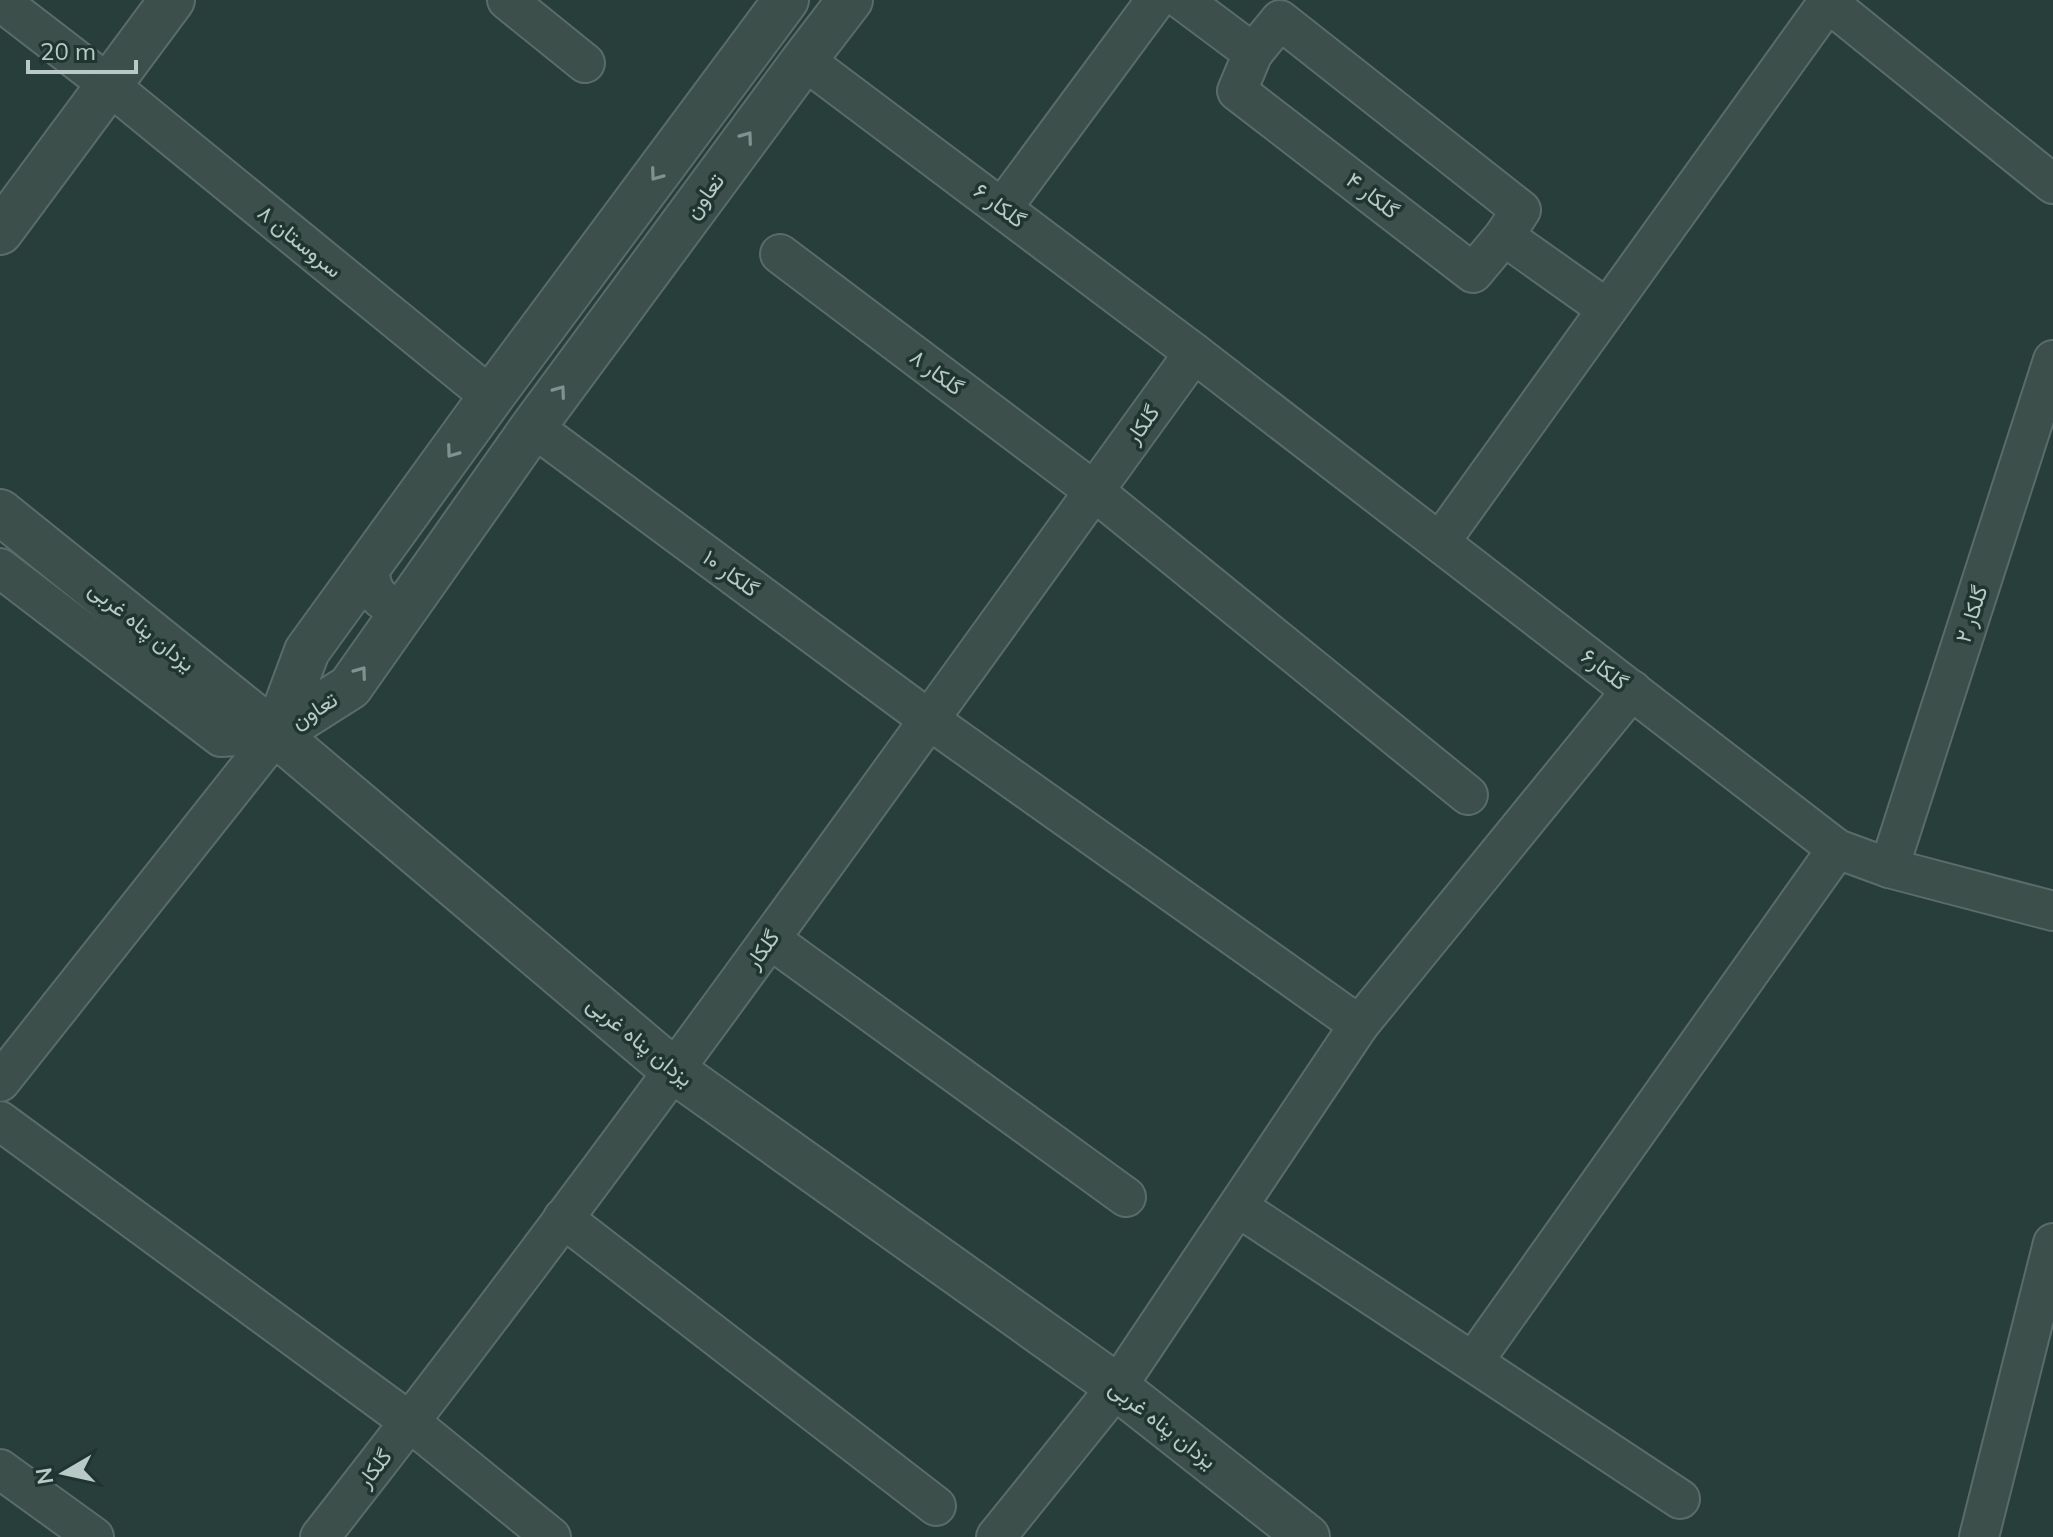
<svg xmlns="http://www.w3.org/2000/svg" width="2053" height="1537" font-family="Mulish,Vazirmatn,sans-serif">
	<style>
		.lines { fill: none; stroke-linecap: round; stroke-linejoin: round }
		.minor-casing { stroke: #596c69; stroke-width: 42 }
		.tertiary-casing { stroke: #596c69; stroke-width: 48 }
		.minor { stroke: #3c4f4b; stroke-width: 38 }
		.tertiary { stroke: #3c4f4b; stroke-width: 44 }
		.oneway { stroke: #80928f }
		.labels { text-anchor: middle; stroke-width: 7; stroke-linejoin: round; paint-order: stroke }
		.street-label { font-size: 22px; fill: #b8c9c6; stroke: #203430 }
	</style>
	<rect width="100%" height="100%" fill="#283e3a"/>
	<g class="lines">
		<!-- minor casing -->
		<g class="minor-casing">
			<g id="minor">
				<path d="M 507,0 L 585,63"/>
				<path d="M 1182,0 L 1253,53 L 1237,91 L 1473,273 L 1504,236 L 1607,309"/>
				<path d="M 1825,0 L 2053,184"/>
				<path d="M 0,1 L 109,85 L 491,397"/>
				<path d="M 1253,53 L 1280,20 L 1521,210 L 1504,236"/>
				<path d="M 804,60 L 1194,353 L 1837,849 L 1889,868 L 2053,911"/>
				<path d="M 1003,207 L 1156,0"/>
				<path d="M 780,254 L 1094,491 L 1468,795"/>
				<path d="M 533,427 L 928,719 L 1359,1025"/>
				<path d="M 1440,542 L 1828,2"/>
				<path d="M 370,565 C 369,581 374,600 392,604 C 398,605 406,602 412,601"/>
				<path d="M 0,568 L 221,737 L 276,734"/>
				<path d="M 1889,868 L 2053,360"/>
				<path d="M 770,939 L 1126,1197"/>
				<path d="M 0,1082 L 276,734"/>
				<path d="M 0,1121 L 410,1422 L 551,1537"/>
				<path d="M 1238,1207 L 1680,1499"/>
				<path d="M 563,1218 L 936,1506"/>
				<path d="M 1473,1362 L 1837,849"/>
				<path d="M 0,1469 L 94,1537"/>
				<path d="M 320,1537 C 623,1151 906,750 1194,353"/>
				<path d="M 996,1537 L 1116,1388 L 1359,1025 L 1632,690"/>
				<path d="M 1979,1537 L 2053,1243"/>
			</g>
		</g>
		<!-- tertiary casing -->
		<g class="tertiary-casing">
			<g id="tertiary">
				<path d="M 0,232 L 172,0"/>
				<path d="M 0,512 L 276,734 L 673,1070 L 1101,1375 L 1307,1537"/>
				<path d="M 276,734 L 350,687 L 533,427 L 804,60 L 850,0"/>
				<path d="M 276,734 L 307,651 L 491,397 L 786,0"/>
			</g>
		</g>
		<!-- minor -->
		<use href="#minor" class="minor"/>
		<!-- tertiary -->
		<use href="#tertiary" class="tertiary"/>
	</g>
	<!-- one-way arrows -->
	<defs><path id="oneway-chevron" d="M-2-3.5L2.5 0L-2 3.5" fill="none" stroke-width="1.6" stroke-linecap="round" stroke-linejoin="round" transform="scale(2)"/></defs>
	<g class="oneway">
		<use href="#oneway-chevron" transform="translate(747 137) rotate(-54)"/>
		<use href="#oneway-chevron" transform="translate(656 175) rotate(126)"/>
		<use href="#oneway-chevron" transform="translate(560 391) rotate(-54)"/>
		<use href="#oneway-chevron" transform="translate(452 452) rotate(126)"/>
		<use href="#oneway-chevron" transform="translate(361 672) rotate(-54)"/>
	</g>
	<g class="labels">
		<!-- street labels -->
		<g class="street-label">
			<text transform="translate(1373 195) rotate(38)" y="8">گلکار ۴</text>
			<text transform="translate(704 196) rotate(-54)" y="8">تعاون</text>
			<text transform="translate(1000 205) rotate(37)" y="8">گلکار ۶</text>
			<text transform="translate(300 241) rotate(39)" y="8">سروستان ۸</text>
			<text transform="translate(937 372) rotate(37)" y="8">گلکار ۸</text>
			<text transform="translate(1142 424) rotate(-54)" y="8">گلکار</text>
			<text transform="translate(731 573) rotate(36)" y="8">گلکار ۱۰</text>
			<text transform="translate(1971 614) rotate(-72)" y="8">گلکار ۲</text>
			<text transform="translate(142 626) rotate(39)" y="8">یزدان پناه غربی</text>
			<text transform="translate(1605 669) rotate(38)" y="8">گلکار۶</text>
			<text transform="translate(314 710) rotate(-32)" y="8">تعاون</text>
			<text transform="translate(762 949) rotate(-54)" y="8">گلکار</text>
			<text transform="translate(640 1041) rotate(39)" y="8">یزدان پناه غربی</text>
			<text transform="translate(1163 1424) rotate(38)" y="8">یزدان پناه غربی</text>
			<text transform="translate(374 1468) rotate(-52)" y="8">گلکار</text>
		</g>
	</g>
	<!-- north arrow -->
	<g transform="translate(64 1473) rotate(261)" stroke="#203430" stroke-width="6" paint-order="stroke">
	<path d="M0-6L14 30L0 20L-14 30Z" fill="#b8c9c6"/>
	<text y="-12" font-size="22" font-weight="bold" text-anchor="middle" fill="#b8c9c6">N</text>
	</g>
	<!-- scale -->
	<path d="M28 60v12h108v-12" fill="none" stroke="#b8c9c6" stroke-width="4"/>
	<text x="40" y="60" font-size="24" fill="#b8c9c6" stroke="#203430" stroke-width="6" paint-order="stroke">20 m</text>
</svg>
